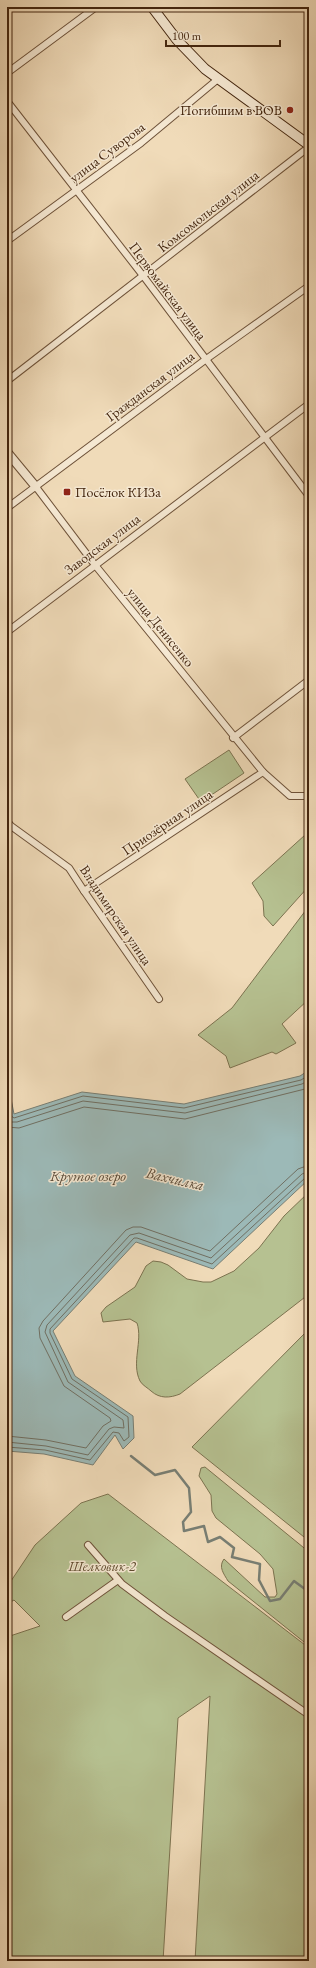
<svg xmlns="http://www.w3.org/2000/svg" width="316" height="1968" font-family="'EB Garamond',serif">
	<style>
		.green { fill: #b6c191; stroke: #7c7350 }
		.water { fill: #9cb9b7; stroke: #787e73 }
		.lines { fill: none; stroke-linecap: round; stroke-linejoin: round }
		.shore { stroke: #706f62; stroke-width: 1 }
		.stream { stroke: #787e73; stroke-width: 2.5 }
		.minor-casing { stroke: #6e5239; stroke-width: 8 }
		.tertiary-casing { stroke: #6e5239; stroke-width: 10 }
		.secondary-casing { stroke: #43250e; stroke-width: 11 }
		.minor { stroke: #f5e8d2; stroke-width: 6 }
		.tertiary { stroke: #f5e8d2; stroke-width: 8 }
		.secondary { stroke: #f5e8d2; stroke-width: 9 }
		.poi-dot { fill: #8f2418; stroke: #f5e8d2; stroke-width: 1.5 }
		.labels { text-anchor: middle; stroke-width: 3; stroke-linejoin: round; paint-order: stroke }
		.poi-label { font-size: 14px; fill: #43250e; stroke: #f5e8d2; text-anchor: end }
		.street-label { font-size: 14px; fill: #43250e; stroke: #f5e8d2 }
		.park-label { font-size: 14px; font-style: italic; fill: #604c2f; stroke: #f5e8d2 }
		.water-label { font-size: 15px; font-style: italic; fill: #594a38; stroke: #f5e8d2 }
	</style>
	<rect width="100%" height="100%" fill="#f0dbb9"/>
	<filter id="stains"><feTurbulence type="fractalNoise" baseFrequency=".005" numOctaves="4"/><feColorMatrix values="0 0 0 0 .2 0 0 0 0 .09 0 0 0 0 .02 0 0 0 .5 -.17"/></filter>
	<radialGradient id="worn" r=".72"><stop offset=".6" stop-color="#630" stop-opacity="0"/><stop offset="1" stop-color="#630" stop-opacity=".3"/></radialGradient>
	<!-- green -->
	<g class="green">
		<path d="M 229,750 L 244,773 L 201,802 L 185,779 Z"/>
		<path d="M 305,835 L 309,837 L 309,886 L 273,926 L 264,916 L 263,901 L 252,883 Z"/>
		<path d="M 309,906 L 309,999 L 282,1024 L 296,1043 L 276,1054 L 272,1052 L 230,1068 L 226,1056 L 198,1035 L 232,1008 Z"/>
		<path d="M 309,1192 L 309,1294 L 180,1394 C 170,1398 160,1399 151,1391 C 148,1388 142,1385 140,1381 C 131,1363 143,1341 137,1323 L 130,1319 L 103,1322 L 101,1313 L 106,1307 L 135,1287 L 146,1266 L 153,1261 L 161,1262 L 168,1265 L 187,1279 L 203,1282 L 211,1282 L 234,1271 L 259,1248 L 284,1216 Z"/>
		<path d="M 309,1329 L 309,1541 L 192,1447 Z"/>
		<path d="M 205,1467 L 309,1552 L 309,1646 L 228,1581 C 224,1574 218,1567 224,1559 L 265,1597 L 275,1597 L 277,1594 L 273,1569 L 260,1554 L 216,1518 L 212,1511 L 211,1495 L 199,1476 L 201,1468 Z"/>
		<path d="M 108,1494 L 309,1648 L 309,1961 L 195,1961 L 210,1696 L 178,1718 L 163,1961 L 7,1961 L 7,1637 L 40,1626 L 14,1600 L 9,1603 L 7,1601 L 7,1587 L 35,1545 L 81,1503 Z"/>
	</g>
	<!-- water -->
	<path class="water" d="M 309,1070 L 309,1179 L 213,1269 L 136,1242 L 53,1331 L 75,1376 L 133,1416 L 134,1438 L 123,1449 L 115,1435 L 93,1465 L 44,1454 L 7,1451 L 7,1078 L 14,1114 L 82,1092 L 184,1104 L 300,1076 Z"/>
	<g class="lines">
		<!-- shore -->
		<g class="shore">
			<path d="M 7,1100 L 10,1115 L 14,1118 L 83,1096 L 184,1108 L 301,1080 L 309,1075"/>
			<path d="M 7,1119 L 11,1122 L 17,1122 L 83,1101 L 185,1113 L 302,1084 L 309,1080"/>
			<path d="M 7,1127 L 19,1128 L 84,1107 L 185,1119 L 309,1088"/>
			<path d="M 7,1436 L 46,1440 L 86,1448 L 103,1426 L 111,1421 L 110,1418 L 64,1386 L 40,1338 L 39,1328 L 43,1321 L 126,1230 L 133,1227 L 141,1227 L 210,1251 L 298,1169 L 309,1165"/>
			<path d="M 7,1442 L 46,1446 L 88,1455 L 109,1429 L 114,1427 L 124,1428 L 123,1420 L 68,1382 L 45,1332 L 47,1325 L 130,1235 L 139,1233 L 211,1258 L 302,1174 L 309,1171"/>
			<path d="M 7,1447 L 45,1450 L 90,1460 L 113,1432 L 119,1433 L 124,1441 L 129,1437 L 128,1417 L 72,1379 L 50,1333 L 50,1329 L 134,1238 L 137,1238 L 212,1264 L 305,1178 L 309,1176"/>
		</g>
		<!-- stream -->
		<path class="stream" d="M 131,1456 L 155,1475 L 175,1470 L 189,1488 L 191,1512 L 183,1522 L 184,1531 L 204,1526 L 208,1542 L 220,1537 L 234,1548 L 232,1557 L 260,1564 L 259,1580 L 270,1601 L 280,1599 L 294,1581 L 309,1592"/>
		<!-- minor casing -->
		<g class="minor-casing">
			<g id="minor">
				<path d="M 7,73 L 96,7"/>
				<path d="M 7,101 L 144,277 L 309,496"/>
				<path d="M 7,241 L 141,143 L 218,79"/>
				<path d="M 7,381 L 309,147"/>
				<path d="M 36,487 L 95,565 L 263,772 L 290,796 L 306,796 L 309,794"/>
				<path d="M 7,508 L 205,360 L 309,286"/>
				<path d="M 7,632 L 309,404"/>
				<path d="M 233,738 L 309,680"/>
				<path d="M 7,821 L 11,826 L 69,868 L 84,891 L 159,999"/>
				<path d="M 84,891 L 263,772"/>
				<path d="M 88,1545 L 122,1584 L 165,1616 L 309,1715"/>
				<path d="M 66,1617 L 118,1580"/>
			</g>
		</g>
		<!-- tertiary casing -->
		<g class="tertiary-casing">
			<path id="tertiary" d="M 7,452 L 36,487"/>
		</g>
		<!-- secondary casing -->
		<g class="secondary-casing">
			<path id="secondary" d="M 152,7 L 177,40 L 205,69 L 309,145"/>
		</g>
		<!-- minor -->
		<use href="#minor" class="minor"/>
		<!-- tertiary -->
		<use href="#tertiary" class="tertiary"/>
		<!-- secondary -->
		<use href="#secondary" class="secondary"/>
	</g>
	<!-- markers -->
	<g class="poi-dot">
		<circle cx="290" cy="110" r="4"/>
		<rect x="63" y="488" width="8" height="8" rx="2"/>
	</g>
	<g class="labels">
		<!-- poi labels -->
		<g class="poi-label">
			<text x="282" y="115">Погибшим в ВОВ</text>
			<text x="75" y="497" text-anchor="start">Посёлок КИЗа</text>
		</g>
		<!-- street labels -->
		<g class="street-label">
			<text transform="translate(107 152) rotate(-37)" y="5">улица Суворова</text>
			<text transform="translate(208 211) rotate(-38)" y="5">Комсомольская улица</text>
			<text transform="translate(168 291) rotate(53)" y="5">Первомайская улица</text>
			<text transform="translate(150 386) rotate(-37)" y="5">Гражданская улица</text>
			<text transform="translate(102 544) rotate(-37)" y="5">Заводская улица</text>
			<text transform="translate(161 627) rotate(51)" y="5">улица Денисенко</text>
			<text transform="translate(167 822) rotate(-34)" y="5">Приозёрная улица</text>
			<text transform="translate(116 915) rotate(56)" y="5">Владимирская улица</text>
		</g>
		<!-- park labels -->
		<g class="park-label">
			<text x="102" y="1571">Шелковик-2</text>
		</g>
		<!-- water labels -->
		<g class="water-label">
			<text x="88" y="1181">Крутое озеро</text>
			<text transform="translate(175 1179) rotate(13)" y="5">Вахчилка</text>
		</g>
	</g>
	<!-- margin -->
	<rect width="316" height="1968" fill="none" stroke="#f0dbb9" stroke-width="24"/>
	<rect x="8" y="8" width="300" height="1952" fill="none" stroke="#43250e" stroke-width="2"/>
	<rect x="12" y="12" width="292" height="1944" fill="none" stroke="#43250e"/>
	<!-- scale -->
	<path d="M166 40v6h114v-6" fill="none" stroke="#43250e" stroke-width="2"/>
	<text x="172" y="40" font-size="12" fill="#43250e" stroke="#f5e8d2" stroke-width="3" paint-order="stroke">100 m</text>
	<rect width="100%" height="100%" filter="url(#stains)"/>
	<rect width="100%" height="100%" fill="url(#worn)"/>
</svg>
